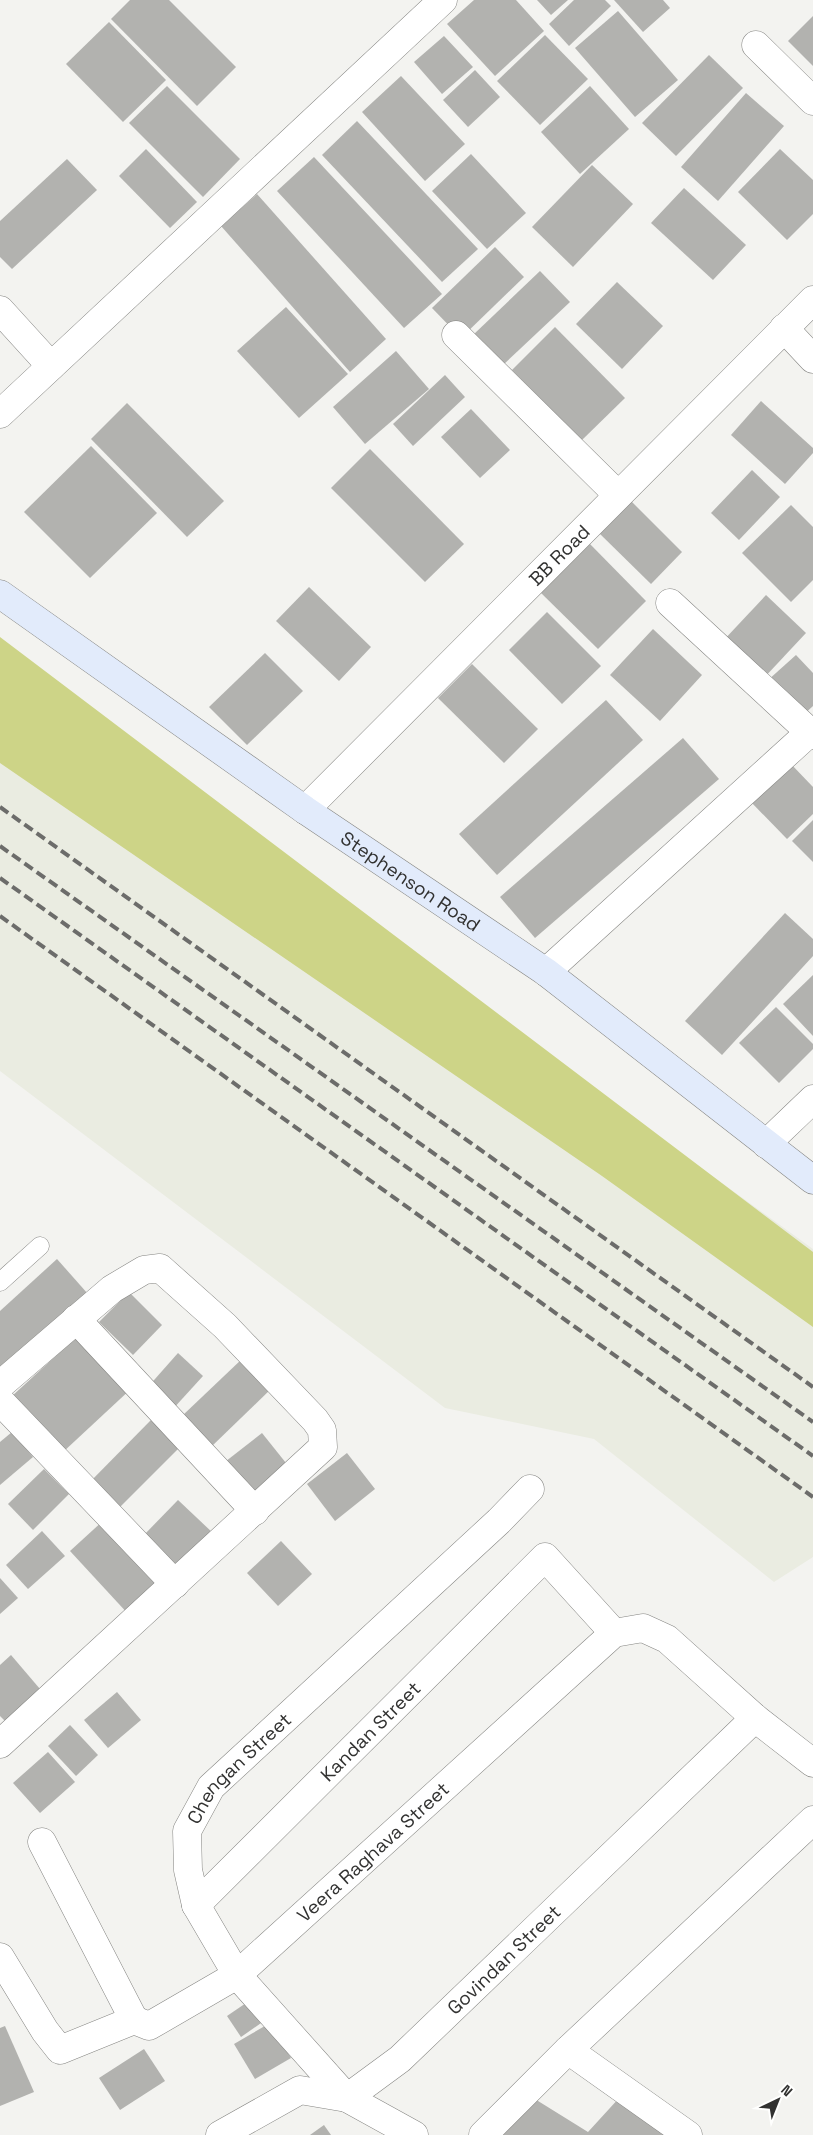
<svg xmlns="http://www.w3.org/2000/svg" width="813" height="2135" font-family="'Space Grotesk',sans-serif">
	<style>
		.built { fill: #eaece1 }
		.green { fill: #cdd487 }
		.building { fill: #b2b2af }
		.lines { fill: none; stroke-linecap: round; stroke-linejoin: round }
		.service-casing { stroke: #858582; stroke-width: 19 }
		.minor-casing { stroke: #858582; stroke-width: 29 }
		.tertiary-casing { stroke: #858582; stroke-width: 29 }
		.secondary-casing { stroke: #858582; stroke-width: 29 }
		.service { stroke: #fff; stroke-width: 18 }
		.minor { stroke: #fff; stroke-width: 28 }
		.tertiary { stroke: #fff; stroke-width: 28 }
		.secondary { stroke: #e2ebfb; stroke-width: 28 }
		.rail { stroke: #6c6c6a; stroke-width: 4; stroke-dasharray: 10 5; stroke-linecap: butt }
		.labels { text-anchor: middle; stroke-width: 5; stroke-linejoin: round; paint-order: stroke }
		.street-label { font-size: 19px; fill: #323231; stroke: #fffffe }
	</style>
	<rect width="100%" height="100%" fill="#f3f3f0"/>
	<!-- built -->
	<path class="built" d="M 0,665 L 354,916 L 813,1249 L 813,1557 L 774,1582 L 594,1439 L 445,1408 L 0,1071 Z"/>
	<!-- green -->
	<path class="green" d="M 0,637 L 813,1252 L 813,1327 L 602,1176 L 0,763 Z"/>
	<!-- building -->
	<g class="building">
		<path d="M 130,0 L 169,0 L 236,67 L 197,106 L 111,19 Z"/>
		<path d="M 474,0 L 516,0 L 544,31 L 495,76 L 447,24 Z"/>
		<path d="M 537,0 L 568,0 L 551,15 Z"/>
		<path d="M 574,0 L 605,0 L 611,6 L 569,46 L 549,24 Z"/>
		<path d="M 614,0 L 663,0 L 670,8 L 643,32 Z"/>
		<path d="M 618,11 L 678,80 L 635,117 L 575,48 Z"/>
		<path d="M 813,16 L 813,66 L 788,41 Z"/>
		<path d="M 109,22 L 166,80 L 123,122 L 66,64 Z"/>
		<path d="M 545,35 L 588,79 L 540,125 L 497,81 Z"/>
		<path d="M 444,36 L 473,67 L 442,94 L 414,62 Z"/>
		<path d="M 709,55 L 743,88 L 676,156 L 642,123 Z"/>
		<path d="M 475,70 L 500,97 L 468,127 L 443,100 Z"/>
		<path d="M 401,76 L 465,144 L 425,181 L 362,112 Z"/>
		<path d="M 167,86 L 240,159 L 203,197 L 129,123 Z"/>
		<path d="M 590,86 L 629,129 L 580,174 L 541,132 Z"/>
		<path d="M 746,93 L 784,126 L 718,201 L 681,167 Z"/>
		<path d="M 357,121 L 478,249 L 442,282 L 322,155 Z"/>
		<path d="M 146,149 L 197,202 L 170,228 L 119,176 Z"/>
		<path d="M 780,149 L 813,180 L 813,214 L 787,240 L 738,192 Z"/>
		<path d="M 471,154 L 526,213 L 487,249 L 432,191 Z"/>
		<path d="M 314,157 L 442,294 L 404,328 L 277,191 Z"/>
		<path d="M 67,159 L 97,190 L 12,269 L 0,257 L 0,221 Z"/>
		<path d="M 592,165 L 633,204 L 573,267 L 532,227 Z"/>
		<path d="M 684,188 L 746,245 L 713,280 L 651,223 Z"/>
		<path d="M 257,194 L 386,339 L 350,372 L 221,226 Z"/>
		<path d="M 495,247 L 524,277 L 461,338 L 432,308 Z"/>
		<path d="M 540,271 L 570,302 L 502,366 L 473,335 Z"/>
		<path d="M 617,282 L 663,326 L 622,369 L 576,324 Z"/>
		<path d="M 286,307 L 348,374 L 299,418 L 237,351 Z"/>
		<path d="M 555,327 L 625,398 L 582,440 L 512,370 Z"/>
		<path d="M 396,351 L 429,389 L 365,444 L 333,407 Z"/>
		<path d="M 445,375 L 465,397 L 413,446 L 393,424 Z"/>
		<path d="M 761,401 L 813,448 L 813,453 L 785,484 L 731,435 Z"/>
		<path d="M 127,403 L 224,501 L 187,537 L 91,439 Z"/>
		<path d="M 471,409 L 510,450 L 480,478 L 441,437 Z"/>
		<path d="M 91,446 L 157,513 L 90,578 L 24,512 Z"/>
		<path d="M 370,449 L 464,544 L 425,582 L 331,488 Z"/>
		<path d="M 752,470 L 780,497 L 739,540 L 711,513 Z"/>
		<path d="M 631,501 L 682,552 L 651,584 L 599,533 Z"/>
		<path d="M 791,505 L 813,527 L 813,580 L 791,602 L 742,553 Z"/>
		<path d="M 589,543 L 646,601 L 598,649 L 540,592 Z"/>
		<path d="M 309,587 L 371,647 L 339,681 L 276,621 Z"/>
		<path d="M 766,595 L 806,633 L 762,680 L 722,642 Z"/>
		<path d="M 547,612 L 601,666 L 562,704 L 509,650 Z"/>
		<path d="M 653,629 L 702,675 L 660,721 L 610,675 Z"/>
		<path d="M 265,653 L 303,691 L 247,745 L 209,707 Z"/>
		<path d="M 796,655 L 813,673 L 813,706 L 800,718 L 767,681 Z"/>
		<path d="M 472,664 L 538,729 L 504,763 L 438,698 Z"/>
		<path d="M 606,700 L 643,740 L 497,875 L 459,834 Z"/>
		<path d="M 683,738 L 719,779 L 535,938 L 500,897 Z"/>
		<path d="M 790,763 L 813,787 L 813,814 L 787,839 L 750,801 Z"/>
		<path d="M 813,820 L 813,862 L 792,841 Z"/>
		<path d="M 785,913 L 813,939 L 813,956 L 722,1055 L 685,1021 Z"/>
		<path d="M 813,975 L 813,1036 L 783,1004 Z"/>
		<path d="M 776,1007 L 813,1044 L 813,1049 L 779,1083 L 739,1043 Z"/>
		<path d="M 57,1259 L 88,1294 L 0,1372 L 0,1311 Z"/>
		<path d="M 129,1292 L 162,1325 L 133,1355 L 99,1322 Z"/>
		<path d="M 82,1332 L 133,1387 L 62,1453 L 11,1397 Z"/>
		<path d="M 178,1353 L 203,1376 L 172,1410 L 147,1388 Z"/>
		<path d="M 243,1358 L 273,1387 L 211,1447 L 182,1416 Z"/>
		<path d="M 151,1420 L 179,1448 L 114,1513 L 86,1486 Z"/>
		<path d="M 12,1432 L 33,1457 L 0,1485 L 0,1442 Z"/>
		<path d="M 262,1433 L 290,1468 L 249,1500 L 221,1465 Z"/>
		<path d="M 347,1453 L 375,1489 L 335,1521 L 307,1484 Z"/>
		<path d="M 44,1469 L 69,1494 L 33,1530 L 8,1504 Z"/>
		<path d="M 178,1500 L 214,1534 L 181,1570 L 144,1535 Z"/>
		<path d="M 105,1519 L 165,1584 L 130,1616 L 70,1551 Z"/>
		<path d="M 42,1531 L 65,1556 L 28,1589 L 6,1565 Z"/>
		<path d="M 281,1541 L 312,1574 L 278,1606 L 247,1573 Z"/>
		<path d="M 0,1578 L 18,1598 L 0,1614 Z"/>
		<path d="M 11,1655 L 40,1689 L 5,1721 L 0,1716 L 0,1665 Z"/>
		<path d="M 117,1692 L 141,1720 L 108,1748 L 84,1720 Z"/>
		<path d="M 70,1725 L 98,1755 L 76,1776 L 48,1746 Z"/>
		<path d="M 48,1752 L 75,1782 L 40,1813 L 13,1783 Z"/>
		<path d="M 249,2001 L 264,2021 L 241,2037 L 227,2016 Z"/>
		<path d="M 270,2023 L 291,2058 L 255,2079 L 234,2044 Z"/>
		<path d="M 5,2026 L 34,2092 L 0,2106 L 0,2028 Z"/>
		<path d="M 144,2049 L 165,2081 L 120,2110 L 99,2078 Z"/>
		<path d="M 530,2096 L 588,2132 L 620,2097 L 679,2135 L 497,2135 Z"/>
		<path d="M 324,2125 L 331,2135 L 310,2135 Z"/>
	</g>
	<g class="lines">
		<!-- service casing -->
		<g class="service-casing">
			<path id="service" d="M 0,1282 L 40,1246"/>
		</g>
		<!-- minor casing -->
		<g class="minor-casing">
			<g id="minor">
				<path d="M 756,45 L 813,101"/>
				<path d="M 0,310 L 51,366"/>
				<path d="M 784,328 L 813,359"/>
				<path d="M 456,335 L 618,495"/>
				<path d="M 0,414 L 443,0"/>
				<path d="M 670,603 L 813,735"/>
				<path d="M 546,972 L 810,732"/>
				<path d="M 766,1144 L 813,1099"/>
				<path d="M 76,1319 L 255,1511"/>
				<path d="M 0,1385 L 112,1289 L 144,1270 L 160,1268 L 225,1326 L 315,1420 L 322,1430 L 323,1447 L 0,1744"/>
				<path d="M 0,1401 L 175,1584"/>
				<path d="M 42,1842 L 134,2020"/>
				<path id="s1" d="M 196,1905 L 545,1557 L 614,1633"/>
				<path id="s2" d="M 0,1957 L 45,2031 L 60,2050 L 134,2020 L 149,2026 L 237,1975 L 614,1633 L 643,1628 L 667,1639 L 755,1718 L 813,1763"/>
				<path d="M 568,2050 L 688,2135"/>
				<path id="s3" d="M 220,2135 L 300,2090 L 347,2098 L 400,2059 L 755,1718"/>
				<path id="s4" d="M 414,2135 L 347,2098 L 237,1975 L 196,1905 L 188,1870 L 187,1831 L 211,1787 L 499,1521 L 530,1489"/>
				<path d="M 483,2135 L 568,2050 L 813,1820"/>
			</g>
		</g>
		<!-- tertiary casing -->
		<g class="tertiary-casing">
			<g id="tertiary">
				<path id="s5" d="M 305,810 L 813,300"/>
			</g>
		</g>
		<!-- secondary casing -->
		<g class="secondary-casing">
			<g id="secondary">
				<path id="s6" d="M 0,594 L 305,810 L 546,972 L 813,1180"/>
			</g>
		</g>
		<!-- service -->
		<use href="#service" class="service"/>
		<!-- minor -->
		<use href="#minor" class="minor"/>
		<!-- tertiary -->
		<use href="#tertiary" class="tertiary"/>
		<!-- secondary -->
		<use href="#secondary" class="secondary"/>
		<!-- rail -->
		<g class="rail">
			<path d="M 0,807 L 813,1387"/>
			<path d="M 0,846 L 813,1422"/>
			<path d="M 0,878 L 813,1456"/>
			<path d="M 0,916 L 813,1497"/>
		</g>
	</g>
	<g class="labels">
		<!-- street labels -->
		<g class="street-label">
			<text dy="7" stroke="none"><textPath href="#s5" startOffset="360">BB Road</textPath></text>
			<text dy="7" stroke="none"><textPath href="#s6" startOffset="501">Stephenson Road</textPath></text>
			<text dy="7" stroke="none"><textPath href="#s1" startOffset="246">Kandan Street</textPath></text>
			<text dy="7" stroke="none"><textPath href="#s4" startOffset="480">Chengan Street</textPath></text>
			<text dy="7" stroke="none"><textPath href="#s2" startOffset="492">Veera Raghava Street</textPath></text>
			<text dy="7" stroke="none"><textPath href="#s3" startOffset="349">Govindan Street</textPath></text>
		</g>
	</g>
	<!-- north arrow -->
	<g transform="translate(778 2100) rotate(43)" stroke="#fffffe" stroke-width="4" paint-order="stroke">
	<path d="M0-4L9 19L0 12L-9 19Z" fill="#323231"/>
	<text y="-8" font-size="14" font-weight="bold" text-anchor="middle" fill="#323231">N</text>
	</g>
</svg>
